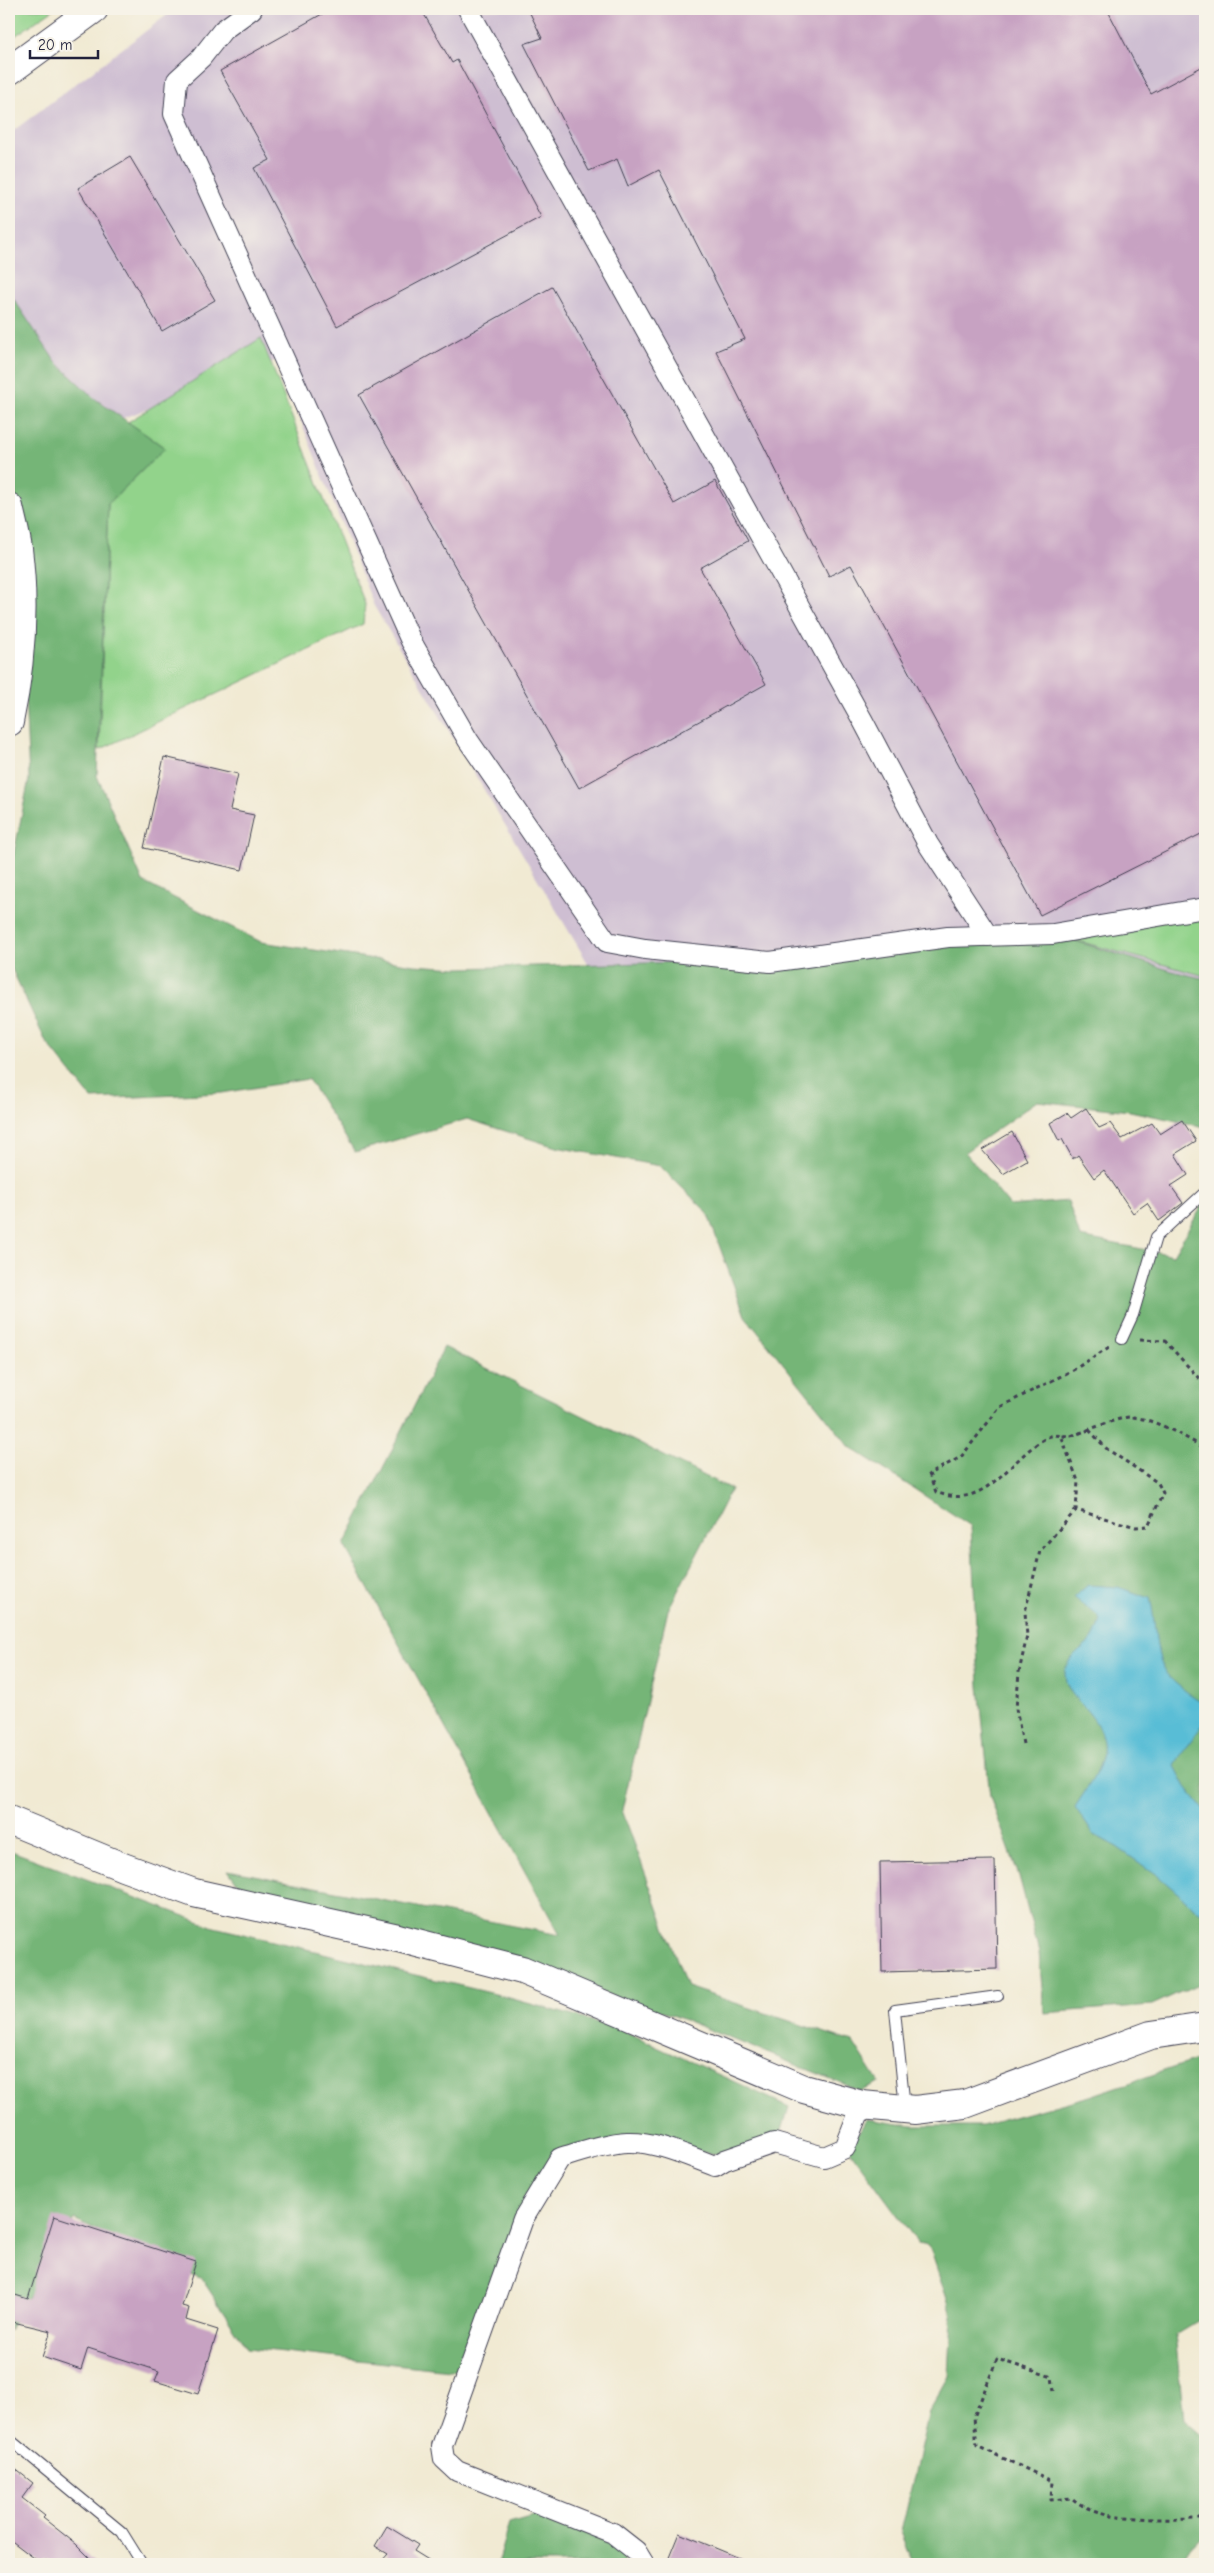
<svg xmlns="http://www.w3.org/2000/svg" width="1214" height="2573" font-family="'Comic Neue',sans-serif">
	<style>
		.industrial { fill: #cebed2 }
		.green { fill: #92d38b; stroke: #5a7a63 }
		.forest { fill: #75b577; stroke: #4c6c59 }
		.water { fill: #58bdd6; stroke: #3d7088 }
		.building { fill: #c7a2c2 }
		.lines { fill: none; stroke-linecap: round; stroke-linejoin: round }
		.lane-casing { stroke: #414052; stroke-width: 12 }
		.street-casing { stroke: #414052; stroke-width: 22 }
		.secondary-casing { stroke: #414052; stroke-width: 30 }
		.path { stroke: #414052; stroke-width: 3; stroke-dasharray: 4 4; stroke-linecap: butt }
		.lane { stroke: #fff; stroke-width: 10 }
		.street { stroke: #fff; stroke-width: 20 }
		.secondary { stroke: #fff; stroke-width: 28 }
	</style>
	<rect width="100%" height="100%" fill="#f7f3e8"/>
	<filter id="ink" filterUnits="userSpaceOnUse"><feTurbulence type="fractalNoise" baseFrequency=".02" numOctaves="2"/><feDisplacementMap in="SourceGraphic" scale="10" xChannelSelector="R" yChannelSelector="G"/><feConvolveMatrix kernelMatrix="1 2 1 2 8 2 1 2 1" color-interpolation-filters="sRGB"/></filter>
	<filter id="wash" filterUnits="userSpaceOnUse"><feTurbulence type="fractalNoise" baseFrequency=".0096" numOctaves="4" result="noise"/><feDisplacementMap in="SourceGraphic" scale="20" xChannelSelector="R" yChannelSelector="G"/><feGaussianBlur stdDeviation="1.12" result="paint"/><feColorMatrix in="noise" values="0 0 0 0 0 0 0 0 0 0 0 0 0 0 0 0 0 1.4 0 .05"/><feComposite in="paint" operator="in"/></filter>
	<g filter="url(#wash)">
		<rect width="100%" height="100%" fill="#f1ead3"/>
		<!-- industrial -->
		<path class="industrial" d="M 175,9 L 1205,9 L 1205,994 L 616,1010 L 374,606 L 277,360 L 54,444 L 9,360 L 9,134 Z"/>
		<!-- green -->
		<g class="green">
			<path d="M 9,9 L 54,9 L 9,40 Z"/>
			<path d="M 261,338 L 365,604 L 363,624 L 99,750 L 108,504 L 165,448 L 128,422 Z"/>
			<path d="M 1205,905 L 1205,976 L 1053,934 Z"/>
		</g>
		<!-- forest -->
		<g class="forest">
			<path d="M 9,292 L 55,361 L 94,398 L 165,448 L 108,504 L 97,776 L 143,882 L 261,942 L 414,965 L 458,968 L 799,959 L 1053,934 L 1172,971 L 1205,979 L 1205,1127 L 1130,1111 L 1037,1101 L 965,1152 L 1010,1206 L 1068,1201 L 1080,1237 L 1173,1255 L 1205,1201 L 1205,1981 L 1152,2005 L 1044,2013 L 1039,1952 L 1019,1876 L 990,1797 L 979,1686 L 971,1526 L 850,1447 L 745,1316 L 707,1212 L 660,1166 L 556,1147 L 467,1119 L 355,1152 L 308,1079 L 222,1093 L 92,1099 L 46,1042 L 9,963 L 9,877 L 29,779 L 9,359 Z"/>
			<path d="M 444,1347 L 731,1489 L 668,1610 L 622,1810 L 687,1987 L 853,2042 L 879,2083 L 861,2091 L 675,2016 L 551,1977 L 240,1887 L 228,1870 L 560,1935 L 344,1545 Z"/>
			<path d="M 9,1850 L 214,1927 L 495,1994 L 620,2029 L 789,2107 L 778,2144 L 738,2156 L 609,2143 L 554,2157 L 468,2372 L 247,2348 L 202,2279 L 74,2219 L 9,2330 Z"/>
			<path d="M 1205,2057 L 1205,2316 L 1175,2334 L 1184,2420 L 1205,2438 L 1205,2533 L 1175,2564 L 914,2564 L 901,2532 L 929,2412 L 949,2376 L 952,2314 L 929,2245 L 918,2243 L 848,2148 L 867,2119 L 912,2126 L 981,2126 L 1090,2096 Z"/>
			<path d="M 554,2510 L 625,2543 L 623,2564 L 497,2564 L 509,2523 Z"/>
		</g>
		<!-- water -->
		<path class="water" d="M 1088,1585 L 1118,1587 L 1150,1598 C 1156,1621 1154,1647 1163,1668 C 1170,1683 1192,1695 1205,1704 L 1205,1722 L 1186,1747 L 1175,1766 L 1186,1787 L 1205,1811 L 1205,1914 L 1196,1909 L 1158,1876 L 1117,1847 L 1093,1834 L 1075,1807 C 1102,1765 1120,1744 1080,1703 C 1072,1695 1065,1685 1065,1673 C 1066,1657 1085,1649 1093,1638 C 1096,1633 1098,1626 1100,1620 C 1094,1610 1083,1606 1074,1597 Z"/>
		<g id="blocks">
			<!-- building -->
			<g class="building">
				<path d="M 331,9 L 421,9 L 452,63 L 457,60 L 541,217 L 337,326 L 254,168 L 270,160 L 220,71 Z"/>
				<path d="M 528,9 L 1107,9 L 1151,94 L 1205,65 L 1205,832 L 1040,915 L 851,565 L 829,576 L 716,351 L 745,339 L 659,170 L 628,186 L 617,159 L 589,171 L 524,44 L 542,38 Z"/>
				<path d="M 130,157 L 215,300 L 162,331 L 78,188 Z"/>
				<path d="M 552,287 L 674,504 L 715,481 L 748,541 L 700,568 L 766,684 L 579,788 L 359,395 Z"/>
				<path d="M 164,757 L 238,774 L 230,810 L 254,815 L 242,870 L 144,848 Z"/>
				<path d="M 1086,1108 L 1099,1128 L 1110,1123 L 1122,1139 L 1152,1123 L 1160,1134 L 1182,1120 L 1196,1141 L 1175,1154 L 1188,1175 L 1171,1186 L 1183,1203 L 1159,1221 L 1147,1203 L 1133,1213 L 1104,1170 L 1094,1178 L 1078,1155 L 1073,1159 L 1062,1139 L 1059,1141 L 1050,1123 L 1067,1113 L 1071,1118 Z"/>
				<path d="M 1012,1132 L 1027,1160 L 1003,1174 L 982,1150 Z"/>
				<path d="M 995,1860 L 997,1969 L 882,1972 L 880,1862 Z"/>
				<path d="M 54,2216 L 196,2262 L 182,2306 L 189,2308 L 186,2320 L 218,2330 L 198,2394 L 155,2381 L 159,2371 L 88,2348 L 81,2370 L 42,2357 L 51,2331 L 9,2321 L 9,2293 L 28,2299 Z"/>
				<path d="M 9,2464 L 33,2483 L 22,2498 L 45,2516 L 43,2518 L 76,2544 L 96,2564 L 54,2564 L 45,2560 L 42,2564 L 9,2539 Z"/>
				<path d="M 387,2526 L 418,2545 L 414,2551 L 435,2564 L 379,2564 L 388,2554 L 375,2546 Z"/>
				<path d="M 679,2533 L 754,2564 L 678,2564 L 668,2560 Z"/>
			</g>
		</g>
	</g>
	<g filter="url(#ink)">
		<use href="#blocks" fill-opacity="0" stroke="#414052" stroke-width="1"/>
		<g class="lines">
			<!-- lane casing -->
			<g class="lane-casing">
				<g id="lane">
					<path d="M 1122,1339 L 1133,1315 L 1156,1237 L 1203,1194"/>
					<path d="M 905,2108 L 895,2010 L 998,1996"/>
					<path d="M 9,2439 L 122,2532 L 142,2564"/>
				</g>
			</g>
			<!-- street casing -->
			<g class="street-casing">
				<g id="street">
					<path d="M 252,9 L 223,30 L 201,58 L 177,80 L 174,114 L 411,641 L 468,740 L 607,942 L 645,949 L 770,962 L 948,937 L 1053,934 L 1205,908"/>
					<path d="M 468,9 L 863,721 L 928,844 L 988,936"/>
					<path d="M 644,2564 L 636,2551 L 613,2533 L 457,2471 L 444,2459 L 442,2446 L 523,2219 L 560,2158 C 581,2152 604,2143 627,2142 C 656,2141 688,2156 715,2166 L 725,2160 L 774,2143 L 824,2157 L 845,2148 L 862,2105"/>
				</g>
			</g>
			<!-- secondary casing -->
			<g class="secondary-casing">
				<g id="secondary">
					<path d="M 9,71 L 94,9"/>
					<path d="M 9,507 C 12,521 16,535 18,549 C 25,605 21,666 9,722"/>
					<path d="M 9,1820 L 123,1867 L 194,1893 L 398,1938 L 522,1970 L 804,2089 L 862,2105 L 915,2110 L 965,2104 L 1151,2035 L 1205,2027"/>
				</g>
			</g>
			<!-- path -->
			<g class="path">
				<path d="M 1140,1340 L 1165,1341 L 1205,1385"/>
				<path d="M 1109,1347 L 1075,1369 L 1000,1407 L 961,1457 L 929,1474 L 936,1492 C 987,1513 1010,1456 1048,1437 C 1056,1433 1066,1438 1074,1435 C 1086,1431 1122,1416 1132,1417 C 1158,1420 1182,1436 1205,1448"/>
				<path d="M 1089,1430 L 1107,1449 L 1158,1483 L 1163,1493 L 1148,1526 L 1136,1527 L 1076,1510 L 1078,1481 L 1061,1436 L 1071,1436 Z"/>
				<path d="M 1023,1744 L 1016,1709 L 1019,1672 L 1027,1636 L 1025,1612 L 1040,1551 L 1076,1510"/>
				<path d="M 1054,2391 L 1052,2377 L 997,2359 L 974,2417 L 977,2446 L 1052,2481 L 1051,2500 L 1072,2498 C 1097,2523 1171,2519 1205,2519"/>
			</g>
			<!-- lane -->
			<use href="#lane" class="lane"/>
			<!-- street -->
			<use href="#street" class="street"/>
			<!-- secondary -->
			<use href="#secondary" class="secondary"/>
		</g>
	</g>
	<!-- margin -->
	<rect width="1214" height="2573" fill="none" stroke="#f7f3e8" stroke-width="30"/>
	<!-- scale -->
	<path d="M30 50v8h68v-8" fill="none" stroke="#22223b" stroke-width="2.5"/>
	<text x="38" y="50" font-size="15" fill="#22223b" stroke="#f7f3e8" stroke-width="4" paint-order="stroke">20 m</text>
</svg>
